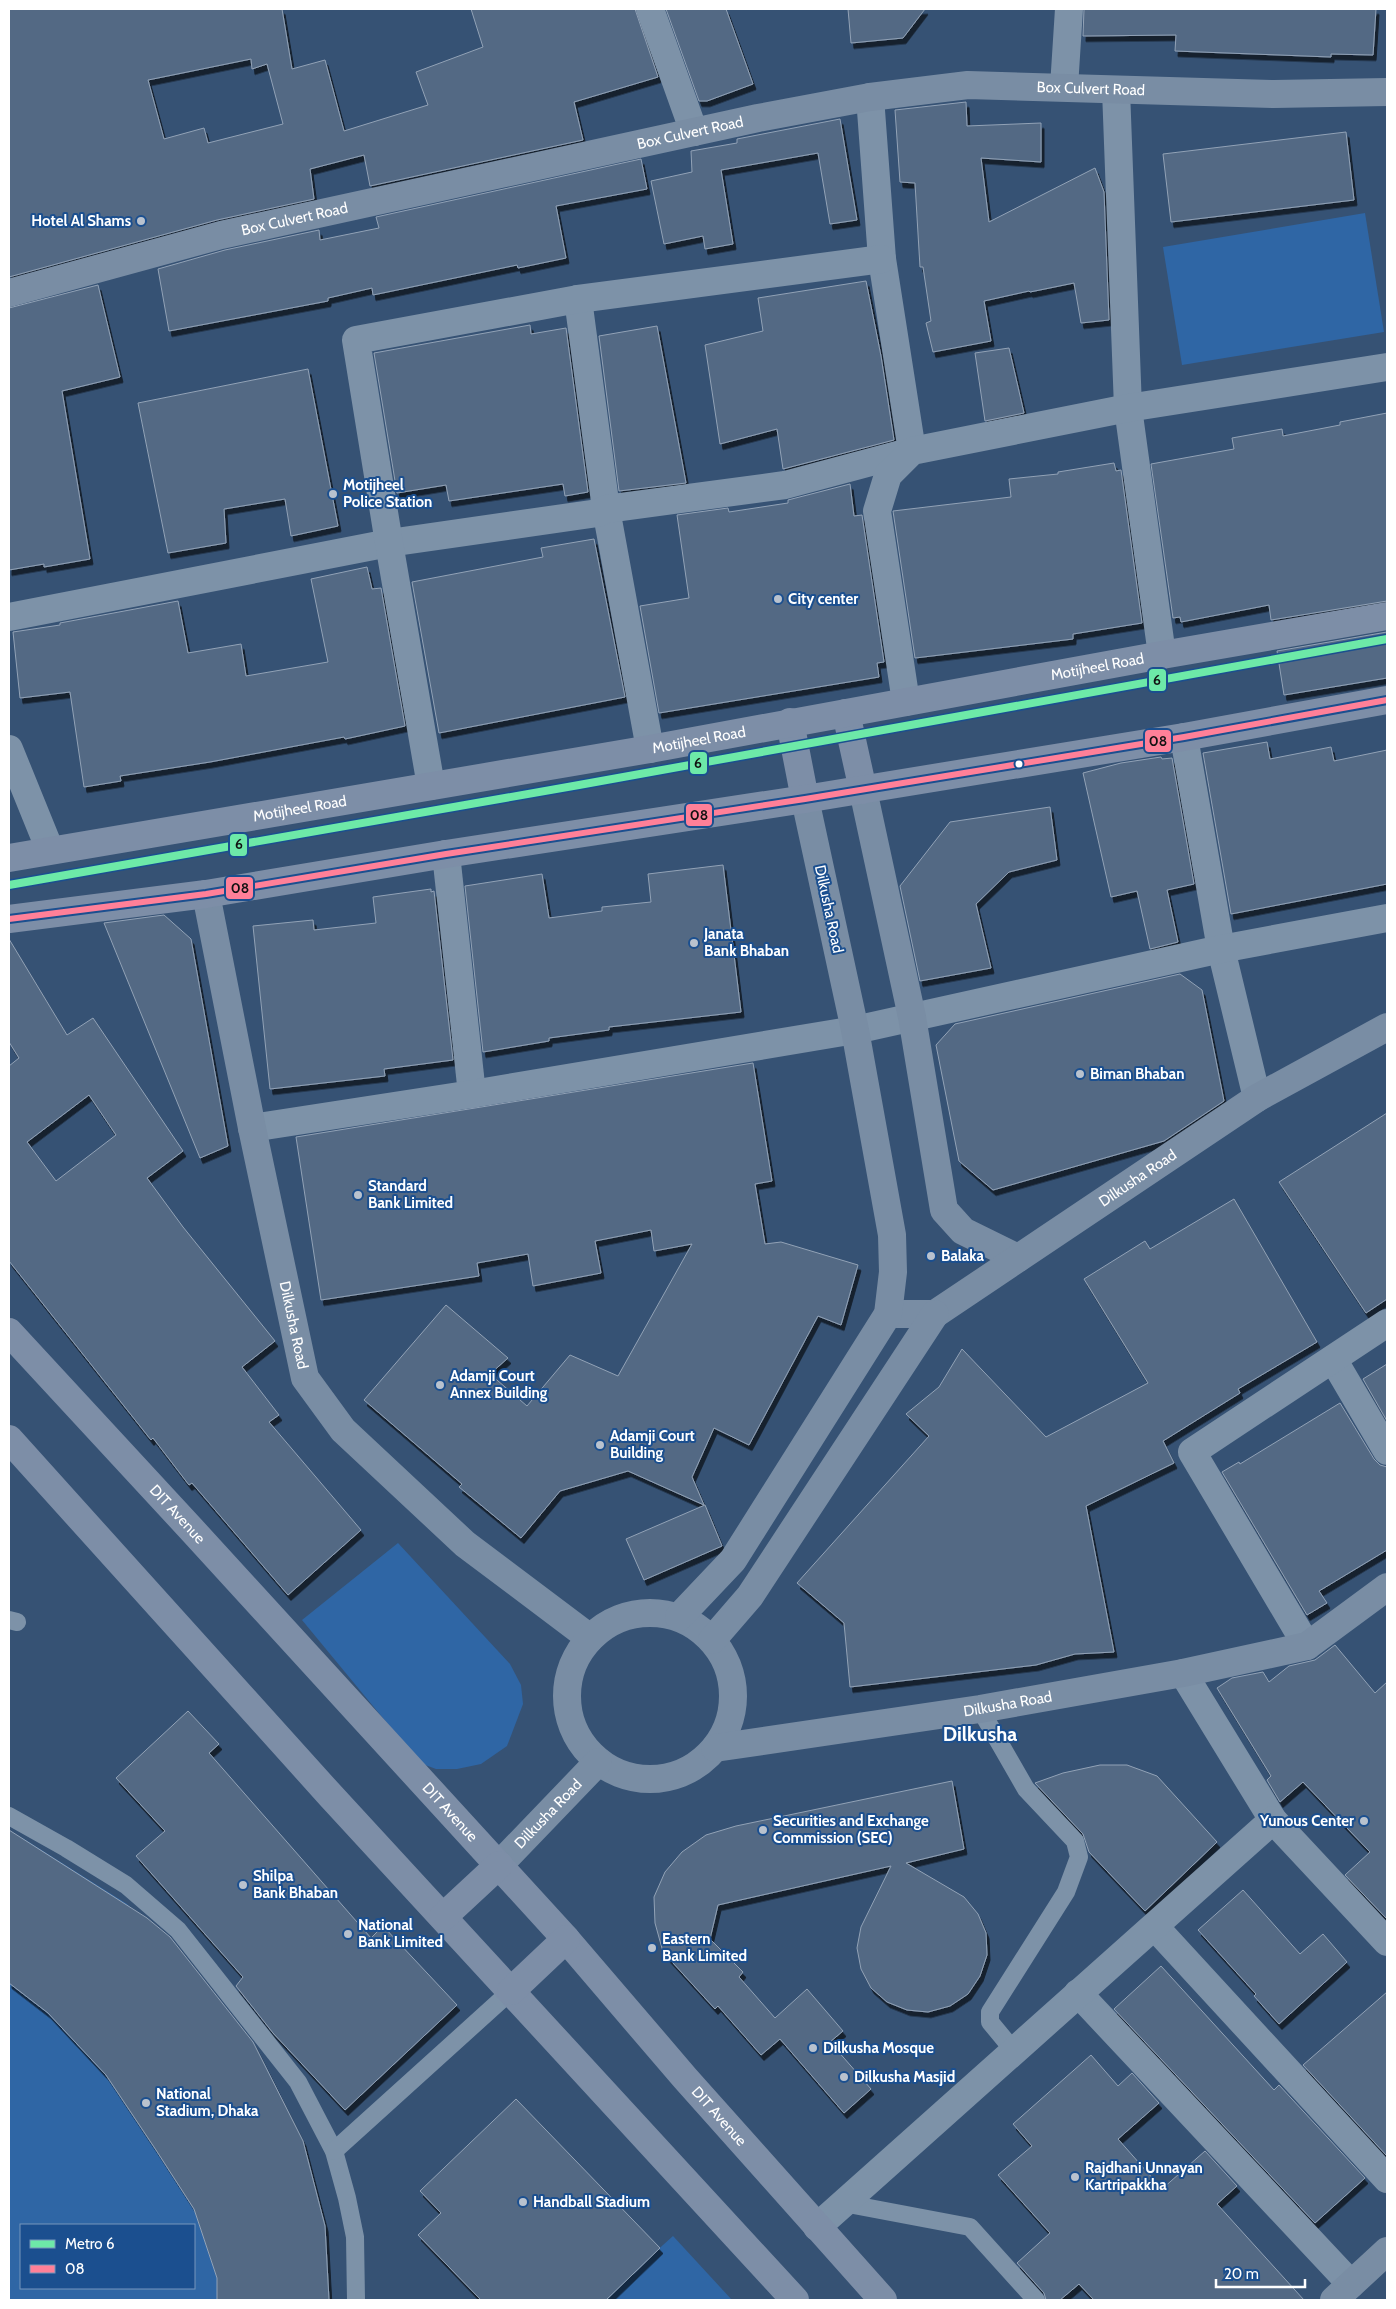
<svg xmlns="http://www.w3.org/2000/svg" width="1396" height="2309" font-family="Cabin,sans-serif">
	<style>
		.green { fill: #2f66a5; fill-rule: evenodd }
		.building { fill: #526984; stroke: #92a2b6; fill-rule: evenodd; filter: url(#shadow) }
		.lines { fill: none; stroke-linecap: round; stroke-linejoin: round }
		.lane { stroke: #7d92a8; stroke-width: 18 }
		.street { stroke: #7d92a8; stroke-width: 28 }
		.secondary { stroke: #798da4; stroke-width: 28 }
		.primary { stroke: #7d8ea7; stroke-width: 28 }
		.bus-1-casing { stroke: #1b4f8f; stroke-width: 10 }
		.bus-1 { stroke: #ff8098; stroke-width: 6 }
		.metro-1-casing { stroke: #1b4f8f; stroke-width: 11 }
		.metro-1 { stroke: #6de9a8; stroke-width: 8 }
		.poi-dot { fill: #b9c2ce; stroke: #1b4f8f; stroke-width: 2 }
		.bus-dot { fill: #fff; stroke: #1b4f8f; stroke-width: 2 }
		.labels { text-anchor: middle; stroke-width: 4; stroke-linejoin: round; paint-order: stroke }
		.street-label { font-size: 15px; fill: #fff; stroke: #1b4f8f }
		.poi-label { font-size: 15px; font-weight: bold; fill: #fff; stroke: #1b4f8f; text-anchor: start }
		.district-label { font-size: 20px; font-weight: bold; fill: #fff; stroke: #1b4f8f }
		.line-badge { stroke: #1b4f8f; stroke-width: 2 }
		.pale-badge-label { font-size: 14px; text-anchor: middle; font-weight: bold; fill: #111 }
	</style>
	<defs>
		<filter id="shadow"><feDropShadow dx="3" dy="5.5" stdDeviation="0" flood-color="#0009"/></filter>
	</defs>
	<rect width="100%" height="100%" fill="#365274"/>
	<!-- green -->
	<g class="green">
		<path d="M 1365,213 L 1384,332 L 1182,365 L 1163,247 Z"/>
		<path d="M 398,1543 L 510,1664 L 521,1685 L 523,1704 L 507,1746 L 481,1764 L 457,1769 L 436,1769 L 420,1763 L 302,1620 Z"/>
		<path d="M 9,1832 L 24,1839 L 127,1904 L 206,1990 L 265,2065 L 303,2141 L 325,2226 L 329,2300 L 9,2300 ZM 21,2225 L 194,2225 L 194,2288 L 21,2288 Z"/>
		<path d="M 673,2236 L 732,2300 L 602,2300 Z"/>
	</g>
	<!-- building -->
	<g class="building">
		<path d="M 9,9 L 282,9 L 292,69 L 325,60 L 344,131 L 428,105 L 416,72 L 483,47 L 471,9 L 635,9 L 658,77 L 574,102 L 583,140 L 370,186 L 364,155 L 310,169 L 314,199 L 217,220 L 9,277 ZM 251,59 L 252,69 L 267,64 L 283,124 L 208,143 L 204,128 L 164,139 L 148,80 Z"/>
		<path d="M 666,9 L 726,9 L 753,84 L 707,101 L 699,101 Z"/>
		<path d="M 848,9 L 925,9 L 903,38 L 851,43 Z"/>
		<path d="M 1084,9 L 1376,9 L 1373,55 L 1331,54 L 1331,57 L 1175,51 L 1176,35 L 1083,36 Z"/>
		<path d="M 966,102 L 967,126 L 1041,123 L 1041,162 L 981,158 L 989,222 L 1095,168 L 1104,192 L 1109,320 L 1081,323 L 1074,283 L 1030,292 L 1029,291 L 984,301 L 991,341 L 933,352 L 926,323 L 931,321 L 923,267 L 920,267 L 915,183 L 900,182 L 895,110 Z"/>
		<path d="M 840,119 L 857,220 L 830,224 L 818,153 L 721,170 L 733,244 L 705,249 L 703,236 L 664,244 L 651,181 L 692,172 L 691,151 L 737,143 L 737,139 Z"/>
		<path d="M 1346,132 L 1354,200 L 1171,222 L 1163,154 Z"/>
		<path d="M 641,159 L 647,189 L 556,206 L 566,258 L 518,268 L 517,265 L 373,295 L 372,288 L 328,298 L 328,301 L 169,331 L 158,269 L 225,250 L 319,230 L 320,240 L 379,228 L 376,217 Z"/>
		<path d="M 866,281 L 881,356 L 894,440 L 783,469 L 777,429 L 720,444 L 705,345 L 763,331 L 758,298 Z"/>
		<path d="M 98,285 L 120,377 L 62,391 L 90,559 L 44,567 L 44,564 L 9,570 L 9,308 Z"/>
		<path d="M 530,325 L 531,334 L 566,328 L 588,492 L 565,496 L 563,484 L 449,501 L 446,485 L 397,493 L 374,353 Z"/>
		<path d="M 657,326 L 686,483 L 619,491 L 599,336 Z"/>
		<path d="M 1009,348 L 1024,413 L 985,421 L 975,353 Z"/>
		<path d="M 308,369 L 338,526 L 291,536 L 285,499 L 224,509 L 226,543 L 168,553 L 138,403 Z"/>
		<path d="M 1387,413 L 1387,601 L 1271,620 L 1269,605 L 1181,622 L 1180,617 L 1173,618 L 1151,464 L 1234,449 L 1232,438 L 1282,429 L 1283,436 L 1340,425 L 1340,422 Z"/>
		<path d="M 1114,463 L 1116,471 L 1121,470 L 1142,623 L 1073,634 L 1073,639 L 915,658 L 893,511 L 1011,497 L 1009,479 L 1058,474 L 1058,472 Z"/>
		<path d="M 850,484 L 854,516 L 862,515 L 884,662 L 877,663 L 879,677 L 659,713 L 640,606 L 689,598 L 677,515 L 728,508 L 729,512 L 788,503 L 788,500 Z"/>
		<path d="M 594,539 L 625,697 L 439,733 L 412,582 L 543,557 L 541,548 Z"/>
		<path d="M 367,567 L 372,589 L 381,588 L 405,726 L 345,739 L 344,737 L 210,762 L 120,776 L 121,781 L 84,787 L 70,692 L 20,698 L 13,632 L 60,625 L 60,623 L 178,601 L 188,653 L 241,644 L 246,676 L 328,662 L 311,579 Z"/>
		<path d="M 1387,632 L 1387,678 L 1284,695 L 1277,651 Z"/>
		<path d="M 1267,742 L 1270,759 L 1331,747 L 1334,761 L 1387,750 L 1387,884 L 1231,914 L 1203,753 Z"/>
		<path d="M 1161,757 L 1162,759 L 1172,758 L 1194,884 L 1167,890 L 1178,942 L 1150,949 L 1137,891 L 1111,897 L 1083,773 L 1121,763 Z"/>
		<path d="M 1050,807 L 1057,860 L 1009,872 L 976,904 L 991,968 L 920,981 L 900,886 L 950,822 Z"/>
		<path d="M 723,865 L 741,1012 L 609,1027 L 609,1030 L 549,1038 L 549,1041 L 483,1052 L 465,886 L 542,874 L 549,918 L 602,911 L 602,907 L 651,902 L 648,874 Z"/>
		<path d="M 431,889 L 431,892 L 434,891 L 453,1060 L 384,1069 L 385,1076 L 270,1089 L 253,926 L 313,920 L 314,930 L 376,923 L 373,897 Z"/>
		<path d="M 164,915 L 191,939 L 228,1146 L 200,1158 L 104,923 Z"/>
		<path d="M 9,939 L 67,1035 L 93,1018 L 183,1151 L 147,1178 L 183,1227 L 275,1341 L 242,1367 L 279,1415 L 269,1422 L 361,1530 L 288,1595 L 192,1483 L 189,1485 L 153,1438 L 151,1440 L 9,1261 L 9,1066 L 19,1058 L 9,1042 ZM 89,1095 L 116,1135 L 56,1181 L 27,1142 Z"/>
		<path d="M 1180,974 L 1202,990 L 1224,1101 L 1164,1141 L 993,1190 L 959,1161 L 936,1045 L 955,1024 Z"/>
		<path d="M 753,1063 L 772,1181 L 755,1184 L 765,1244 L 781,1242 L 858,1265 L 841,1325 L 818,1316 L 749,1445 L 714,1428 L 692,1477 L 704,1505 L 628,1471 L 560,1491 L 521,1538 L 459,1487 L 462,1484 L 364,1400 L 446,1305 L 508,1358 L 490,1374 L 527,1406 L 570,1355 L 618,1376 L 692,1244 L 654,1251 L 651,1230 L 595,1241 L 601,1273 L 533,1286 L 528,1254 L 477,1263 L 479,1276 L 321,1300 L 296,1137 Z"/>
		<path d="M 1387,1113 L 1387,1299 L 1366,1313 L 1279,1182 Z"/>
		<path d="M 1234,1199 L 1317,1342 L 1238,1389 L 1240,1393 L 1163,1441 L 1174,1463 L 1086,1506 L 1114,1652 L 1075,1654 L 1036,1665 L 850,1687 L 844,1623 L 797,1583 L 929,1436 L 906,1414 L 939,1387 L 962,1349 L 1046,1437 L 1148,1383 L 1084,1279 L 1145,1241 L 1150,1249 Z"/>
		<path d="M 1387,1364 L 1387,1421 L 1363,1379 Z"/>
		<path d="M 1340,1403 L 1374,1459 L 1380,1465 L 1387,1467 L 1387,1550 L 1319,1591 L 1327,1603 L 1307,1615 L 1222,1472 L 1239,1462 L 1240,1464 Z"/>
		<path d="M 705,1505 L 722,1546 L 644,1580 L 626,1539 Z"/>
		<path d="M 1335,1645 L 1375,1693 L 1387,1682 L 1387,1919 L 1345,1875 L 1370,1852 L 1303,1782 L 1280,1802 L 1267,1780 L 1271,1776 L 1217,1688 L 1232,1678 L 1263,1672 L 1269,1682 L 1289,1666 L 1315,1660 Z"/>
		<path d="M 188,1711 L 219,1744 L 209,1753 L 371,1938 L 383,1926 L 457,2005 L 345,2110 L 273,2033 L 236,1986 L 243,1977 L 136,1856 L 165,1831 L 116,1778 Z"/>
		<path d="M 1100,1765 L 1127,1765 L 1157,1776 L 1217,1842 L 1145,1911 L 1089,1852 L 1083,1834 L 1035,1783 L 1063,1773 Z"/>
		<path d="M 952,1781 L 964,1849 L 906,1863 L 964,1897 L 978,1914 L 986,1933 L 987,1955 L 980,1976 L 968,1994 L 950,2006 L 928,2012 L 907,2010 L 887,2002 L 871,1988 L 861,1969 L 857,1948 L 861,1927 L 891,1866 L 718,1905 L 710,1939 L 743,1972 L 739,1977 L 775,2018 L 807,1989 L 843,2031 L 830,2042 L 871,2089 L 844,2113 L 780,2039 L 761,2055 L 718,2006 L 715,2009 L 663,1952 L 655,1923 L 654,1897 L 665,1872 L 682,1852 L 706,1835 L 736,1826 Z"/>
		<path d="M 9,1830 L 147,1918 L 170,1937 L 253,2042 L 303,2141 L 325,2226 L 329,2300 L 217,2300 L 217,2278 L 194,2209 L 156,2150 L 106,2075 L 48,2013 L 9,1983 Z"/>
		<path d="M 1243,1890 L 1300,1954 L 1323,1934 L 1347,1962 L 1279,2024 L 1254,1996 L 1256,1994 L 1198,1930 Z"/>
		<path d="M 1161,1966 L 1274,2090 L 1279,2085 L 1365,2178 L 1315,2223 L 1114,2009 Z"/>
		<path d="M 1387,1992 L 1387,2156 L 1303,2065 Z"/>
		<path d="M 1091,2055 L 1118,2086 L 1132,2073 L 1159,2103 L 1118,2139 L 1162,2189 L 1205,2151 L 1237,2186 L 1217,2204 L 1304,2300 L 1094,2300 L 1079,2284 L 1060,2300 L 1046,2300 L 1044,2293 L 1017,2263 L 1050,2233 L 998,2175 L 1032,2146 L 1013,2124 Z"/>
		<path d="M 516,2099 L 660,2248 L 606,2300 L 481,2300 L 418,2235 L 441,2213 L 420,2191 Z"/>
	</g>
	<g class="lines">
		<!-- lane -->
		<g class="lane">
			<path d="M 9,1620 L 17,1622"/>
			<path d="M 980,1709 L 1026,1789 L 1075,1841 L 1079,1857 L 1066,1892 L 990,2012 L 990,2022 L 1014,2051"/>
			<path d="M 9,1816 L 66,1848 L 126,1885 L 178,1930 L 298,2082 L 334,2151 L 347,2198 L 355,2237 L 356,2300"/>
			<path d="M 334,2151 L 511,1991"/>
			<path d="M 843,2203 L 970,2227 L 1036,2300"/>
		</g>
		<!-- street -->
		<g class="street">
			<path d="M 650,9 L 694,132"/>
			<path d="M 1064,87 L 1069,9"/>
			<path d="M 1116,90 L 1128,408 L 1162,655"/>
			<path d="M 578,299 L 606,509 L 650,749"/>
			<path d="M 9,617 L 389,543 L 598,513 L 606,509 L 785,485 L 912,451 L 882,259 L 870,97"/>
			<path d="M 906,702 L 877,511 L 888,475 L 912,451 L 1128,408 L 1387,367"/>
			<path d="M 1184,737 L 1221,949 L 1257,1098"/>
			<path d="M 9,749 L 50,850"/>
			<path d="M 431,786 L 389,543 L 356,340 L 578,299 L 882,259"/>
			<path d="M 446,854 L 472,1094"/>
			<path d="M 252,1128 L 472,1094 L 855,1030 L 1221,949 L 1387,918"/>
			<path d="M 1333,1359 L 1387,1451"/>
			<path d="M 1307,1646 L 1192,1452 L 1387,1323"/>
			<path d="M 1183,1673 L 1273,1820 L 1387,1942"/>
			<path d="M 1155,1927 L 1387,2179"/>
			<path d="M 1078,1993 L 1351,2284"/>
			<path d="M 817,2227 L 1273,1820"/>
		</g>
		<!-- secondary -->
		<g class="secondary">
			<path id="s1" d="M 9,293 L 221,235 L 758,118 L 870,97 L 968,85 L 1274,94 L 1387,92"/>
			<path d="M 863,790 L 912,1017 L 944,1210 L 963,1231 L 1018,1258"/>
			<path id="s2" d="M 206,894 L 252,1128 L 305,1378 L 343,1430 L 465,1544 L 590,1638"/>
			<path id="s3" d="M 888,1314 L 935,1314 L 1257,1098 L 1387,1027"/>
			<circle cx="650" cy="1696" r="83"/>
			<path d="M 679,1617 L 733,1560 L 888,1314 L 893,1272 L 892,1235 L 855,1030 L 805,799"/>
			<path d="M 712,1640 L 750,1596 L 935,1314"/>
			<path id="s4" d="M 715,1748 L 980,1709 L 1183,1673 L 1307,1646 L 1387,1587"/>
			<path id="s5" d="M 499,1865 L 598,1762"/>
			<path d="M 1334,2300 L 1387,2251"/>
		</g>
		<!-- primary -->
		<g class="primary">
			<path d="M 846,713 L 863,790"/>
			<path d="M 790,722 L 805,799"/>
			<path id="s6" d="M 9,858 L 650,749 L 1162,655 L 1387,616"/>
			<path d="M 9,919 L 206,894 L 446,854 L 805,799 L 1184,737 L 1387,700"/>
			<path id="s7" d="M 9,1332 L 192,1530 L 566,1939 L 685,2078 L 883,2300"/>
			<path d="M 9,1439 L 330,1795 L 795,2300"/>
			<path d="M 443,1917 L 499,1865"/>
			<path d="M 511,1991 L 566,1939"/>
		</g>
		<!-- bus-1 casing -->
		<g class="bus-1-casing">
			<path id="bus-1" d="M 9,919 L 206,894 L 446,854 L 805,799 L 1184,737 L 1387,700"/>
		</g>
		<!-- bus-1 -->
		<use href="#bus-1" class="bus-1"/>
		<!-- metro-1 casing -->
		<g class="metro-1-casing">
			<path id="metro-1" d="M 9,885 L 579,785 L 1387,639"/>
		</g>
		<!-- metro-1 -->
		<use href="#metro-1" class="metro-1"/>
	</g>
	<!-- markers -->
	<g class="poi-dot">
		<circle cx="141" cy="221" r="5"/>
		<circle cx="333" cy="494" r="5"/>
		<circle cx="778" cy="599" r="5"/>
		<circle cx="694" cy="943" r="5"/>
		<circle cx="1080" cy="1074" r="5"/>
		<circle cx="358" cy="1195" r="5"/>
		<circle cx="931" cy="1256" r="5"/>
		<circle cx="440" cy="1385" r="5"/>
		<circle cx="600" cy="1445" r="5"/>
		<circle cx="1364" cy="1821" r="5"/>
		<circle cx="763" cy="1830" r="5"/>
		<circle cx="243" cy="1885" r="5"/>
		<circle cx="348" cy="1934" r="5"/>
		<circle cx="652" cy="1948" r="5"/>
		<circle cx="813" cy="2048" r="5"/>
		<circle cx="844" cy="2077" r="5"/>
		<circle cx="146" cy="2103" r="5"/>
		<circle cx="1075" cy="2177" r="5"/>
		<circle cx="523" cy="2202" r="5"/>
	</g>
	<circle class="bus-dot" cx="1019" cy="764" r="4.5"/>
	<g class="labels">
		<!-- street labels -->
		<g class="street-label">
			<text dy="5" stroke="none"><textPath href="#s1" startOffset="1105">Box Culvert Road</textPath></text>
			<text dy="5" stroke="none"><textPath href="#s1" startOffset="700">Box Culvert Road</textPath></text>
			<text dy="5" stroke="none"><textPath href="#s1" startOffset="295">Box Culvert Road</textPath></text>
			<text dy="5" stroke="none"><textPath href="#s6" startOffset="1105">Motijheel Road</textPath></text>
			<text dy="5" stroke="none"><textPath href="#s6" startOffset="700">Motijheel Road</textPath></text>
			<text dy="5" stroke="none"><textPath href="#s6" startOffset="295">Motijheel Road</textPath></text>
			<text transform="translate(829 909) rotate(78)" y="5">Dilkusha Road</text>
			<text dy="5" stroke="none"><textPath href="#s3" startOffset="291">Dilkusha Road</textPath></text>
			<text dy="5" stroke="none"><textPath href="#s2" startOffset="440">Dilkusha Road</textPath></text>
			<text dy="5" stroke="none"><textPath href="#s7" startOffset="248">DIT Avenue</textPath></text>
			<text dy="5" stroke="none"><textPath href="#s4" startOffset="296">Dilkusha Road</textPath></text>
			<text dy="5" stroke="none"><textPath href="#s7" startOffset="652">DIT Avenue</textPath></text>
			<text dy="5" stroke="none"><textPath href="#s5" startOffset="71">Dilkusha Road</textPath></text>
			<text dy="5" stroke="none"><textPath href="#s7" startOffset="1058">DIT Avenue</textPath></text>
		</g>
		<!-- poi labels -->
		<g class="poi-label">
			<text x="131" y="226" text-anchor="end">Hotel Al Shams</text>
			<text x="343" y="490">Motijheel<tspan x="343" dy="17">Police Station</tspan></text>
			<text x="788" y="604">City center</text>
			<text x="704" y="939">Janata<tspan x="704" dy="17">Bank Bhaban</tspan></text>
			<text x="1090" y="1079">Biman Bhaban</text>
			<text x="368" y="1191">Standard<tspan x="368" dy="17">Bank Limited</tspan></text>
			<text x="941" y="1261">Balaka</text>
			<text x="450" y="1381">Adamji Court<tspan x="450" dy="17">Annex Building</tspan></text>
			<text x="610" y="1441">Adamji Court<tspan x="610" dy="17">Building</tspan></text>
			<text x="773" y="1826">Securities and Exchange<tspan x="773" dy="17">Commission (SEC)</tspan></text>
			<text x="1354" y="1826" text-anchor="end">Yunous Center</text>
			<text x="253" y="1881">Shilpa<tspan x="253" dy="17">Bank Bhaban</tspan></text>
			<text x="358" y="1930">National<tspan x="358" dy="17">Bank Limited</tspan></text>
			<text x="662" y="1944">Eastern<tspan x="662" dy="17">Bank Limited</tspan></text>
			<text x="823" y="2053">Dilkusha Mosque</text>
			<text x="854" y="2082">Dilkusha Masjid</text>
			<text x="156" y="2099">National<tspan x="156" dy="17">Stadium, Dhaka</tspan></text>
			<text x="1085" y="2173">Rajdhani Unnayan<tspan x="1085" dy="17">Kartripakkha</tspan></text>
			<text x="533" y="2207">Handball Stadium</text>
		</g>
		<!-- district labels -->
		<g class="district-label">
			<text x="980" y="1741">Dilkusha</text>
		</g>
	</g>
	<g class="line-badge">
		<rect x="1148" y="668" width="19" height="24" rx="5" fill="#6de9a8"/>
		<rect x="1144" y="729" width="28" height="24" rx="5" fill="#ff8098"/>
		<rect x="689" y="751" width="19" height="24" rx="5" fill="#6de9a8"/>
		<rect x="685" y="803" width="28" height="24" rx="5" fill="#ff8098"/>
		<rect x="229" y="833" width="19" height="24" rx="5" fill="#6de9a8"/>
		<rect x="225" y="876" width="29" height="24" rx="5" fill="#ff8098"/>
	</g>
	<g class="pale-badge-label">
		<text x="1157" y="685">6</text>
		<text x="1158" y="746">08</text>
		<text x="698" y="768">6</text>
		<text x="699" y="820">08</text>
		<text x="239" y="849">6</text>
		<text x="240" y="893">08</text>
	</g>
	<!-- border -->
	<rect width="1396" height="2309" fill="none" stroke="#ffffff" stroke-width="20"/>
	<!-- legend -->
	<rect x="20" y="2224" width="175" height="65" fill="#1b4f8f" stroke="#7695bc"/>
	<rect x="30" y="2240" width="25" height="8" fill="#6de9a8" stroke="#7695bc"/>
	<text x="65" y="2249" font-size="15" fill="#ffffff">Metro 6</text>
	<rect x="30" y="2265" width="25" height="8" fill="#ff8098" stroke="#7695bc"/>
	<text x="65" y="2274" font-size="15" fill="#ffffff">08</text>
	<!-- scale -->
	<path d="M1216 2279v8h89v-8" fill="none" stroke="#ffffff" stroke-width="2.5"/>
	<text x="1224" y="2279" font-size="15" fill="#ffffff" stroke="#1b4f8f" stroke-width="4" paint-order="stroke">20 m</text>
</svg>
